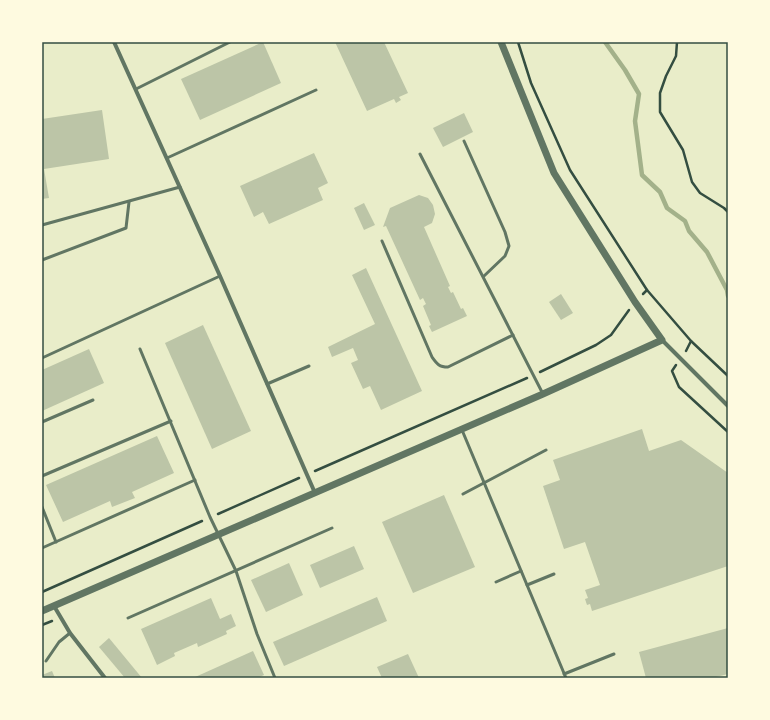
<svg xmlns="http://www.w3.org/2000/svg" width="770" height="720" font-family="Literata,serif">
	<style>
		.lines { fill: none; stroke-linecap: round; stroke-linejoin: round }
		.stream { stroke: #a3b18a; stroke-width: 4.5 }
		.building { fill: #bcc5a7 }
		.path { stroke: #344e41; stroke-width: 2.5 }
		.service { stroke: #617663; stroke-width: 3 }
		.minor { stroke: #617663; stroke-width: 4 }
		.tertiary { stroke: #617663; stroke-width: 7 }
		.neatline { fill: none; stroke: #344e41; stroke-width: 1.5 }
	</style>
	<rect width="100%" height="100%" fill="#e9edc9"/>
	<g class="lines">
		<!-- stream -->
		<path class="stream" d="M 605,42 L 625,70 L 639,94 L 635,121 L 642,175 L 660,192 L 667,208 L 685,221 L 689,231 L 707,252 L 727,290 L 728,296"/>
	</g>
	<!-- building -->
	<g class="building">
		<path d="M 263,42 L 281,83 L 200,120 L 181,79 Z"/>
		<path d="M 335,42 L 384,42 L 408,93 L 399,97 L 401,100 L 396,103 L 394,99 L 367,111 Z"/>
		<path d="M 102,110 L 109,159 L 44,169 L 49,198 L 42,199 L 42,119 Z"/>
		<path d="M 464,113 L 473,132 L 443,147 L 433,128 Z"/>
		<path d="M 314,153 L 328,183 L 318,188 L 323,200 L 269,224 L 263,212 L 254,217 L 240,186 Z"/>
		<path d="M 419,195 L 428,198 L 433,205 L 435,214 L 432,223 L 424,227 L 450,286 L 448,287 L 451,293 L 453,292 L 461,309 L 463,308 L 467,316 L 432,332 L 429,326 L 431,325 L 423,306 L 426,304 L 423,298 L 420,300 L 386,226 L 383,227 L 390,208 Z"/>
		<path d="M 364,203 L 375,225 L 364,230 L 354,208 Z"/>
		<path d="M 366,268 L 422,391 L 381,410 L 370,386 L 363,389 L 351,363 L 358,360 L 353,348 L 332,357 L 328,347 L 375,324 L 352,275 Z"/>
		<path d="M 561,294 L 573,313 L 561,320 L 549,302 Z"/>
		<path d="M 203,325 L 251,431 L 212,449 L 165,343 Z"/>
		<path d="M 89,349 L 104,383 L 42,411 L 42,370 Z"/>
		<path d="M 642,429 L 649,451 L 681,440 L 728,473 L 728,566 L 592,611 L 590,604 L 587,605 L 585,599 L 588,598 L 585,590 L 600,585 L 585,542 L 564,549 L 543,486 L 560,480 L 553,460 Z"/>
		<path d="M 157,436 L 174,473 L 132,492 L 135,498 L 112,507 L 110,501 L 63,522 L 46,485 Z"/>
		<path d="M 444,495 L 475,567 L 413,593 L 382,522 Z"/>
		<path d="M 354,546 L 364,569 L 320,588 L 310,565 Z"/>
		<path d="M 289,563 L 303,595 L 266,612 L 251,580 Z"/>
		<path d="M 377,597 L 387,621 L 284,666 L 273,642 Z"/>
		<path d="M 211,598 L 220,619 L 231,614 L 236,626 L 226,631 L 227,634 L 198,647 L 197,643 L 174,653 L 175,656 L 157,665 L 141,629 Z"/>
		<path d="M 728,628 L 728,674 L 712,678 L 646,678 L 639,652 Z"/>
		<path d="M 109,638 L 142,678 L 125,678 L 99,647 Z"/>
		<path d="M 253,651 L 264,675 L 257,678 L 193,678 Z"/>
		<path d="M 408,654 L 419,678 L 382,678 L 377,667 Z"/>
		<path d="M 52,671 L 55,678 L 42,678 L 42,675 Z"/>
	</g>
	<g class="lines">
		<!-- path -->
		<g class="path">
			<path d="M 518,42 L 531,83 L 570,170 L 647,290 L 691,341 L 686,351"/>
			<path d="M 677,42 L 676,56 L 666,76 L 660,93 L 660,112 L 683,150 L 692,182 L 700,193 L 724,208 L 728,212"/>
			<path d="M 643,294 L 647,290"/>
			<path d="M 691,341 L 728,376"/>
			<path d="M 676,365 L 672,371 L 679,387 L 728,432"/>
			<path d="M 540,372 L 596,345 L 611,335 L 629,310"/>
			<path d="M 315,471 L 527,378"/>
			<path d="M 218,514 L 299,478"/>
			<path d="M 42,592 L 202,521"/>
			<path d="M 42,625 L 52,621"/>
		</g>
		<!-- service -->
		<g class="service">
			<path d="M 136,89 L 230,42"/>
			<path d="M 464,141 L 505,232 L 509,246 L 505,256 L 484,276"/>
			<path d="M 420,154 L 543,394"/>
			<path d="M 167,158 L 316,90"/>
			<path d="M 42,225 L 180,187"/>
			<path d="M 382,241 L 432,357 C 437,364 439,367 448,367 L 513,335"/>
			<path d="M 42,260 L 126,228 L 129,202"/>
			<path d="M 140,349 L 210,517 L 236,571 L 257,634 L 275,678"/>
			<path d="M 42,358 L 220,276"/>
			<path d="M 267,384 L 309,366"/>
			<path d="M 42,422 L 93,400"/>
			<path d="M 462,430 L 566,678"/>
			<path d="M 42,476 L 171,421"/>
			<path d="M 463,494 L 546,450"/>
			<path d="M 42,507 L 56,542"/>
			<path d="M 42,548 L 195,480"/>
			<path d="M 496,582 L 521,571"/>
			<path d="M 527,585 L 554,574"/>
			<path d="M 128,618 L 332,528"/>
			<path d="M 46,661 L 59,642 L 70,633"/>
			<path d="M 564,674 L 614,654"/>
		</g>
		<!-- minor -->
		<g class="minor">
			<path d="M 114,42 L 220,276 L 315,493"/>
			<path d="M 662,340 L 728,406"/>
			<path d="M 54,606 L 70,633 L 105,678"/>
		</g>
		<!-- tertiary -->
		<path class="tertiary" d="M 42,611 L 543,394 L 662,340 L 635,302 L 554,173 L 501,42"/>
	</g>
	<!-- border -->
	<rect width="770" height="720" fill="none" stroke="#fefae0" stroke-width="86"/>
	<rect x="43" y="43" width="684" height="634" class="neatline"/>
</svg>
